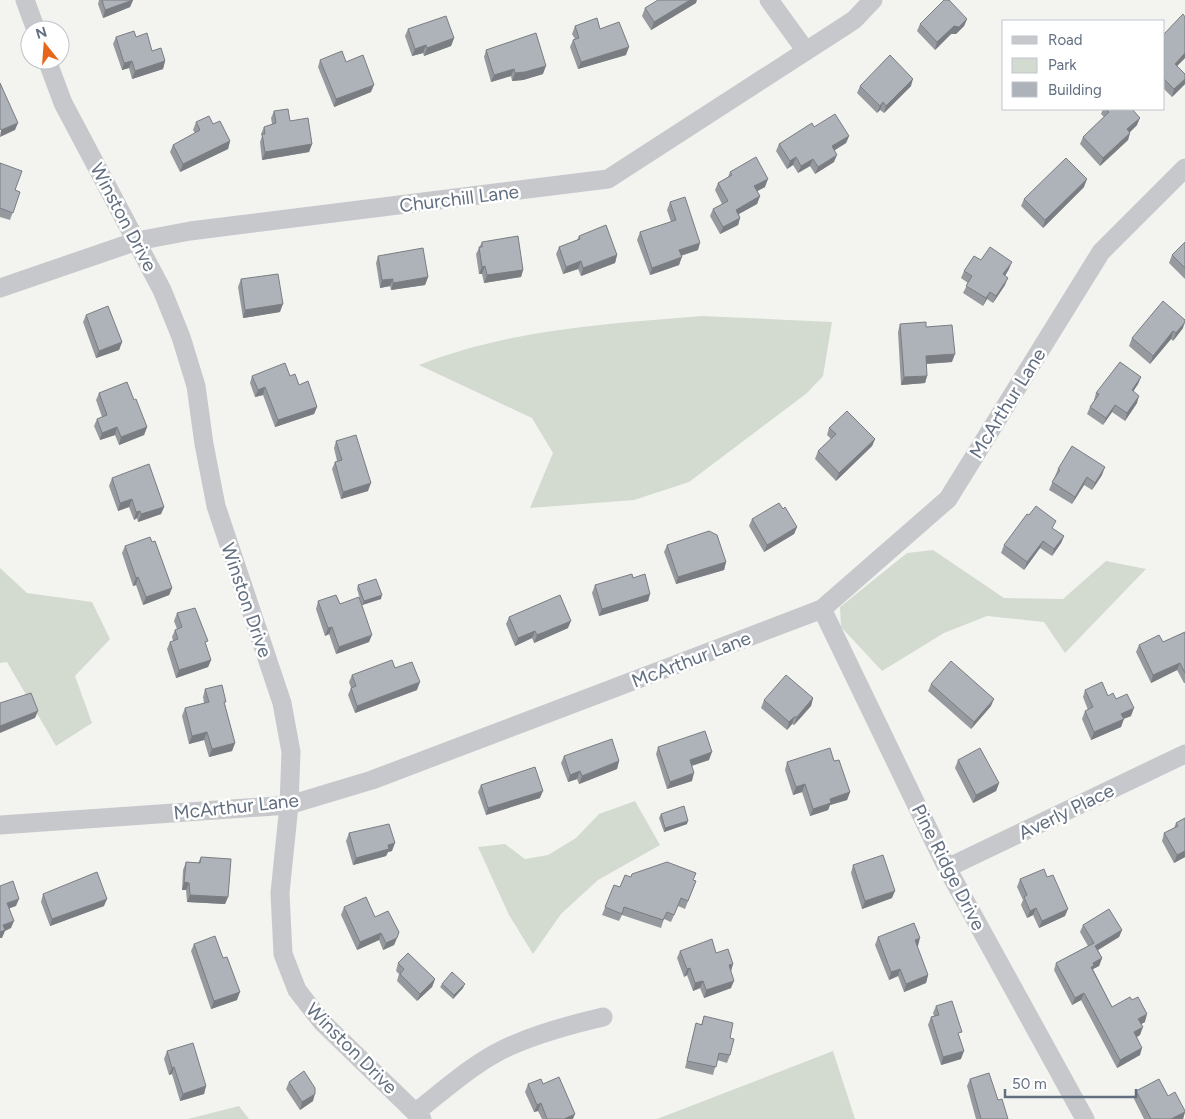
<svg xmlns="http://www.w3.org/2000/svg" width="1185" height="1119" font-family="Figtree,sans-serif">
	<style>
		.green { fill: #d3dbd0 }
		.lines { fill: none; stroke-linecap: round; stroke-linejoin: round }
		.minor { stroke: #c6c8cc; stroke-width: 19 }
		.wall { fill: #969a9f }
		.shaded-wall { fill: #7a7d82 }
		.building { fill: #aeb3b9; stroke: #7a7d82 }
		.labels { text-anchor: middle; stroke-width: 5; stroke-linejoin: round; paint-order: stroke }
		.street-label { font-size: 19px; fill: #626f81; stroke: #fff }
	</style>
	<rect width="100%" height="100%" fill="#f3f4ef"/>
	<!-- green -->
	<g class="green">
		<path d="M 702,316 L 832,322 L 823,376 L 807,393 L 689,482 L 634,500 L 530,508 L 553,453 L 532,418 L 419,365 C 510,329 606,324 702,316 Z"/>
		<path d="M 933,550 L 1004,598 L 1063,599 L 1106,561 L 1146,569 L 1065,653 L 1044,622 L 987,616 L 944,633 L 882,671 L 841,627 L 840,607 L 907,553 Z"/>
		<path d="M 0,568 L 27,593 L 92,602 L 110,639 L 75,676 L 92,723 L 56,746 L 7,662 L 0,663 Z"/>
		<path d="M 635,801 L 660,845 L 598,880 L 561,914 L 533,954 L 509,915 L 478,847 L 505,844 L 525,859 L 548,855 L 576,838 L 599,814 Z"/>
		<path d="M 833,1051 L 855,1119 L 657,1119 Z"/>
		<path d="M 239,1106 L 249,1119 L 188,1119 Z"/>
	</g>
	<g class="lines">
		<!-- minor -->
		<g class="minor">
			<path d="M 25,0 L 36,30"/>
			<path d="M 769,0 L 806,51"/>
			<path d="M 47,60 L 63,103 L 162,290 L 181,337 L 196,386 L 204,444 L 216,506 L 282,703 L 291,752 L 289,805 L 280,893 L 283,954 L 297,990 L 322,1022 L 422,1119"/>
			<path d="M 0,288 L 137,241 L 190,231 L 608,179 L 854,20 L 873,0"/>
			<path d="M 822,609 L 947,868 L 1085,1119"/>
			<path d="M 0,825 L 289,805 L 372,780 L 822,609 L 948,499 L 1101,252 L 1185,168"/>
			<path d="M 947,868 L 1185,754"/>
			<path d="M 416,1112 C 447,1088 478,1059 515,1044 C 543,1032 573,1024 603,1017"/>
		</g>
	</g>
	<!-- wall -->
	<g class="wall">
		<path d="M 99,0 L 133,0 L 130,7 L 103,18 L 98,4 Z"/>
		<path d="M 696,3 L 651,30 L 642,16 L 645,8 Z"/>
		<path d="M 967,19 L 964,26 L 956,34 L 951,34 L 935,50 L 917,31 L 920,24 Z"/>
		<path d="M 575,26 L 626,55 L 578,69 L 570,47 L 573,40 L 575,39 L 572,34 Z"/>
		<path d="M 408,29 L 454,38 L 451,46 L 424,56 L 423,53 L 412,56 L 405,36 Z"/>
		<path d="M 1164,34 L 1185,58 L 1177,66 L 1185,84 L 1172,97 L 1164,89 Z"/>
		<path d="M 116,37 L 136,37 L 152,51 L 165,61 L 163,69 L 132,79 L 129,68 L 122,70 L 113,44 Z"/>
		<path d="M 486,50 L 543,74 L 523,80 L 512,81 L 511,76 L 491,82 L 484,57 Z"/>
		<path d="M 320,60 L 346,62 L 371,92 L 334,107 L 318,67 Z"/>
		<path d="M 860,86 L 911,86 L 884,113 L 880,110 L 877,113 L 857,93 Z"/>
		<path d="M 1103,109 L 1132,109 L 1137,125 L 1130,132 L 1128,140 L 1100,166 L 1080,144 L 1083,137 L 1104,117 L 1101,114 Z"/>
		<path d="M 274,111 L 290,121 L 312,144 L 309,152 L 262,160 L 260,142 L 262,136 L 261,134 L 264,127 L 272,124 L 271,118 Z"/>
		<path d="M 196,122 L 213,124 L 230,141 L 228,149 L 180,172 L 170,152 L 173,145 L 195,133 L 193,130 Z"/>
		<path d="M 814,127 L 849,136 L 846,143 L 834,150 L 834,162 L 815,174 L 810,166 L 798,173 L 793,165 L 787,169 L 776,151 L 779,144 Z"/>
		<path d="M 0,163 L 15,190 L 20,192 L 10,220 L 0,217 Z"/>
		<path d="M 730,172 L 765,187 L 757,191 L 760,196 L 757,204 L 739,214 L 740,218 L 738,225 L 720,234 L 710,216 L 713,209 L 722,204 L 715,190 L 718,183 L 728,177 Z"/>
		<path d="M 1084,187 L 1043,228 L 1021,206 L 1024,199 Z"/>
		<path d="M 670,202 L 698,250 L 681,256 L 679,265 L 650,275 L 637,240 L 640,232 L 671,222 L 667,210 Z"/>
		<path d="M 579,236 L 617,255 L 615,263 L 581,276 L 578,269 L 563,274 L 556,254 L 559,247 L 577,240 Z"/>
		<path d="M 482,242 L 523,270 L 521,277 L 484,283 L 482,274 L 479,274 L 476,254 Z"/>
		<path d="M 1185,242 L 1185,279 L 1169,263 L 1172,255 Z"/>
		<path d="M 378,256 L 428,277 L 425,285 L 391,290 L 390,286 L 380,288 L 376,263 Z"/>
		<path d="M 981,260 L 1009,269 L 1005,276 L 1005,285 L 993,303 L 987,299 L 983,306 L 963,293 L 968,283 L 961,278 L 964,271 Z"/>
		<path d="M 241,279 L 280,312 L 243,318 L 238,287 Z"/>
		<path d="M 86,315 L 122,342 L 119,350 L 96,358 L 83,322 Z"/>
		<path d="M 900,324 L 926,327 L 952,362 L 926,364 L 927,376 L 925,383 L 901,385 L 898,332 Z"/>
		<path d="M 1183,328 L 1173,341 L 1171,339 L 1150,364 L 1129,346 L 1132,338 Z"/>
		<path d="M 252,376 L 290,376 L 299,385 L 317,407 L 314,414 L 275,427 L 263,395 L 255,397 L 250,383 Z"/>
		<path d="M 1141,377 L 1138,384 L 1133,391 L 1137,403 L 1125,421 L 1112,412 L 1103,425 L 1087,414 L 1090,407 L 1094,401 L 1094,400 L 1096,393 Z"/>
		<path d="M 99,393 L 134,400 L 147,427 L 144,435 L 119,445 L 115,435 L 100,440 L 94,426 L 97,419 L 102,417 L 96,400 Z"/>
		<path d="M 829,428 L 875,439 L 872,446 L 836,481 L 815,459 L 818,451 L 831,439 L 827,435 Z"/>
		<path d="M 336,441 L 368,491 L 341,499 L 332,469 L 335,462 L 337,461 L 334,448 Z"/>
		<path d="M 1058,469 L 1102,475 L 1092,490 L 1084,485 L 1072,504 L 1049,490 Z"/>
		<path d="M 112,478 L 164,507 L 161,514 L 138,522 L 137,518 L 134,520 L 129,507 L 118,511 L 109,486 Z"/>
		<path d="M 783,509 L 797,527 L 794,534 L 764,552 L 749,526 L 752,519 Z"/>
		<path d="M 1054,529 L 1064,536 L 1061,543 L 1052,556 L 1040,548 L 1024,570 L 1001,553 L 1004,545 Z"/>
		<path d="M 667,545 L 726,562 L 724,570 L 676,584 L 664,552 Z"/>
		<path d="M 125,546 L 172,588 L 169,595 L 143,605 L 136,585 L 133,586 L 122,553 Z"/>
		<path d="M 633,578 L 650,594 L 648,601 L 599,616 L 592,593 L 595,585 Z"/>
		<path d="M 358,585 L 381,599 L 362,605 L 357,589 Z"/>
		<path d="M 318,601 L 340,604 L 369,642 L 336,654 L 329,634 L 325,636 L 316,609 Z"/>
		<path d="M 177,613 L 206,645 L 211,660 L 208,667 L 176,678 L 167,649 L 170,642 L 173,641 L 172,637 L 175,630 L 177,629 L 174,621 Z"/>
		<path d="M 509,617 L 568,628 L 534,643 L 532,638 L 515,646 L 506,624 Z"/>
		<path d="M 1185,632 L 1185,683 L 1184,683 L 1177,670 L 1151,683 L 1136,652 L 1139,645 L 1163,642 Z"/>
		<path d="M 395,668 L 417,690 L 355,713 L 348,695 L 351,688 L 349,682 L 352,675 Z"/>
		<path d="M 931,684 L 991,706 L 971,729 L 928,691 Z"/>
		<path d="M 205,689 L 225,705 L 235,743 L 232,751 L 209,757 L 204,740 L 189,744 L 182,716 L 185,708 L 204,703 L 203,697 Z"/>
		<path d="M 1085,690 L 1108,696 L 1116,699 L 1131,716 L 1123,719 L 1121,727 L 1091,740 L 1082,719 L 1085,711 L 1088,710 L 1083,697 Z"/>
		<path d="M 813,698 L 811,706 L 794,725 L 792,724 L 787,730 L 761,708 L 764,700 Z"/>
		<path d="M 658,747 L 709,760 L 692,766 L 692,781 L 667,789 L 656,754 Z"/>
		<path d="M 564,756 L 619,761 L 617,769 L 579,784 L 577,779 L 568,782 L 561,763 Z"/>
		<path d="M 958,760 L 999,783 L 996,791 L 973,803 L 955,768 Z"/>
		<path d="M 834,761 L 850,792 L 847,800 L 830,805 L 828,810 L 810,816 L 802,792 L 793,795 L 785,770 L 787,762 Z"/>
		<path d="M 481,785 L 540,798 L 486,815 L 478,792 Z"/>
		<path d="M 661,814 L 687,824 L 664,832 L 659,818 Z"/>
		<path d="M 1185,818 L 1185,857 L 1174,863 L 1162,841 L 1164,833 L 1174,828 L 1176,823 Z"/>
		<path d="M 349,833 L 392,851 L 388,852 L 386,856 L 353,865 L 346,841 Z"/>
		<path d="M 201,857 L 228,897 L 225,904 L 187,902 L 186,890 L 182,890 L 183,870 L 186,862 L 198,863 Z"/>
		<path d="M 853,865 L 892,898 L 862,909 L 851,873 Z"/>
		<path d="M 631,877 L 694,880 L 696,881 L 685,909 L 678,906 L 671,922 L 664,919 L 661,928 L 622,915 L 619,921 L 602,915 L 614,885 L 620,887 Z"/>
		<path d="M 1020,879 L 1065,916 L 1039,928 L 1033,915 L 1027,918 L 1021,905 L 1023,900 L 1017,887 Z"/>
		<path d="M 43,894 L 104,906 L 50,926 L 41,902 Z"/>
		<path d="M 344,907 L 375,917 L 399,932 L 394,945 L 383,950 L 379,940 L 357,950 L 341,915 Z"/>
		<path d="M 1083,925 L 1122,930 L 1119,937 L 1098,950 L 1102,958 L 1099,966 L 1093,969 L 1112,1007 L 1145,1022 L 1141,1024 L 1140,1035 L 1137,1037 L 1140,1055 L 1117,1068 L 1081,1000 L 1072,1005 L 1054,970 L 1056,963 L 1088,946 L 1080,932 Z"/>
		<path d="M 878,937 L 918,946 L 917,946 L 928,975 L 926,983 L 904,992 L 898,976 L 889,980 L 875,945 Z"/>
		<path d="M 194,944 L 237,1000 L 211,1009 L 191,951 Z"/>
		<path d="M 680,951 L 716,953 L 733,964 L 731,971 L 731,988 L 704,998 L 700,988 L 693,991 L 687,975 L 684,977 L 677,958 Z"/>
		<path d="M 398,963 L 435,979 L 432,987 L 417,1001 L 397,981 L 399,974 L 396,971 Z"/>
		<path d="M 442,984 L 463,988 L 453,999 L 440,987 Z"/>
		<path d="M 936,1006 L 960,1038 L 961,1059 L 941,1065 L 928,1025 L 931,1017 L 934,1016 L 933,1013 Z"/>
		<path d="M 704,1016 L 730,1038 L 730,1055 L 727,1063 L 717,1060 L 713,1075 L 685,1068 L 694,1031 L 696,1023 L 701,1025 Z"/>
		<path d="M 167,1051 L 206,1086 L 204,1094 L 180,1101 L 172,1074 L 169,1075 L 164,1059 Z"/>
		<path d="M 970,1079 L 998,1100 L 1008,1119 L 976,1119 L 967,1086 Z"/>
		<path d="M 289,1082 L 313,1101 L 300,1110 L 286,1089 Z"/>
		<path d="M 528,1084 L 573,1119 L 542,1119 L 538,1111 L 534,1112 L 525,1092 Z"/>
		<path d="M 1136,1091 L 1168,1096 L 1185,1111 L 1183,1119 L 1144,1119 L 1134,1099 Z"/>
	</g>
	<!-- shaded-wall -->
	<g class="shaded-wall">
		<path d="M 133,0 L 130,7 L 103,18 L 105,10 Z"/>
		<path d="M 690,0 L 697,0 L 696,3 L 651,30 L 654,22 Z"/>
		<path d="M 967,19 L 964,26 L 956,34 L 951,34 L 935,50 L 937,42 L 954,26 Z"/>
		<path d="M 454,38 L 451,46 L 424,56 L 427,48 Z"/>
		<path d="M 426,45 L 423,53 L 412,56 L 415,49 Z"/>
		<path d="M 629,47 L 626,55 L 578,69 L 581,62 Z"/>
		<path d="M 1185,53 L 1185,58 L 1172,71 L 1175,64 Z"/>
		<path d="M 132,61 L 129,68 L 122,70 L 124,63 Z"/>
		<path d="M 165,61 L 163,69 L 132,79 L 135,71 Z"/>
		<path d="M 546,66 L 543,74 L 523,80 L 512,81 L 515,73 Z"/>
		<path d="M 514,69 L 511,76 L 491,82 L 494,75 Z"/>
		<path d="M 913,79 L 911,86 L 884,113 L 886,106 Z"/>
		<path d="M 1185,79 L 1185,84 L 1172,97 L 1174,89 Z"/>
		<path d="M 374,85 L 371,92 L 334,107 L 336,99 Z"/>
		<path d="M 883,102 L 880,110 L 877,113 L 880,106 Z"/>
		<path d="M 1140,118 L 1137,125 L 1125,137 L 1127,129 Z"/>
		<path d="M 18,123 L 15,130 L 0,137 L 1,130 Z"/>
		<path d="M 1130,133 L 1128,140 L 1100,166 L 1103,158 Z"/>
		<path d="M 849,136 L 846,143 L 829,154 L 832,146 Z"/>
		<path d="M 230,141 L 228,149 L 180,172 L 183,164 Z"/>
		<path d="M 312,144 L 309,152 L 262,160 L 265,152 Z"/>
		<path d="M 837,155 L 834,162 L 815,174 L 818,167 Z"/>
		<path d="M 796,157 L 793,165 L 787,169 L 790,161 Z"/>
		<path d="M 813,159 L 810,166 L 798,173 L 801,166 Z"/>
		<path d="M 768,179 L 765,187 L 752,194 L 754,186 Z"/>
		<path d="M 1087,179 L 1084,187 L 1043,228 L 1045,220 Z"/>
		<path d="M 760,196 L 757,204 L 733,217 L 736,210 Z"/>
		<path d="M 740,218 L 738,225 L 720,234 L 723,227 Z"/>
		<path d="M 700,243 L 698,250 L 676,257 L 679,250 Z"/>
		<path d="M 617,255 L 615,263 L 581,276 L 583,268 Z"/>
		<path d="M 682,257 L 679,265 L 650,275 L 652,268 Z"/>
		<path d="M 581,261 L 578,269 L 563,274 L 566,267 Z"/>
		<path d="M 1012,262 L 1009,269 L 1001,282 L 1003,274 Z"/>
		<path d="M 485,266 L 482,274 L 479,274 L 482,267 Z"/>
		<path d="M 523,270 L 521,277 L 484,283 L 487,275 Z"/>
		<path d="M 428,277 L 425,285 L 391,290 L 393,283 Z"/>
		<path d="M 1008,278 L 1005,285 L 993,303 L 996,296 Z"/>
		<path d="M 393,279 L 390,286 L 380,288 L 382,280 Z"/>
		<path d="M 990,292 L 987,299 L 983,306 L 986,298 Z"/>
		<path d="M 283,304 L 280,312 L 243,318 L 245,310 Z"/>
		<path d="M 1185,322 L 1183,328 L 1173,341 L 1176,333 Z"/>
		<path d="M 1173,331 L 1171,339 L 1150,364 L 1153,356 Z"/>
		<path d="M 122,342 L 119,350 L 96,358 L 99,351 Z"/>
		<path d="M 955,354 L 952,362 L 923,364 L 926,356 Z"/>
		<path d="M 927,376 L 925,383 L 901,385 L 904,377 Z"/>
		<path d="M 1141,377 L 1138,384 L 1129,398 L 1132,390 Z"/>
		<path d="M 265,387 L 263,395 L 255,397 L 258,390 Z"/>
		<path d="M 1139,396 L 1137,403 L 1125,421 L 1127,413 Z"/>
		<path d="M 1115,405 L 1112,412 L 1103,425 L 1106,418 Z"/>
		<path d="M 317,407 L 314,414 L 275,427 L 278,420 Z"/>
		<path d="M 117,427 L 115,435 L 100,440 L 102,433 Z"/>
		<path d="M 147,427 L 144,435 L 119,445 L 121,437 Z"/>
		<path d="M 875,439 L 872,446 L 836,481 L 839,473 Z"/>
		<path d="M 1105,467 L 1102,475 L 1092,490 L 1095,483 Z"/>
		<path d="M 1087,477 L 1084,485 L 1072,504 L 1075,497 Z"/>
		<path d="M 371,483 L 368,491 L 341,499 L 343,492 Z"/>
		<path d="M 132,499 L 129,507 L 118,511 L 120,503 Z"/>
		<path d="M 164,507 L 161,514 L 138,522 L 141,514 Z"/>
		<path d="M 140,511 L 137,518 L 134,520 L 136,512 Z"/>
		<path d="M 797,527 L 794,534 L 764,552 L 767,545 Z"/>
		<path d="M 1064,536 L 1061,543 L 1052,556 L 1054,549 Z"/>
		<path d="M 1043,541 L 1040,548 L 1024,570 L 1027,562 Z"/>
		<path d="M 726,562 L 724,570 L 676,584 L 678,577 Z"/>
		<path d="M 138,577 L 136,585 L 133,586 L 136,578 Z"/>
		<path d="M 172,588 L 169,595 L 143,605 L 146,597 Z"/>
		<path d="M 650,594 L 648,601 L 599,616 L 602,609 Z"/>
		<path d="M 382,595 L 381,599 L 362,605 L 364,601 Z"/>
		<path d="M 571,621 L 568,628 L 534,643 L 537,635 Z"/>
		<path d="M 332,627 L 329,634 L 325,636 L 328,628 Z"/>
		<path d="M 535,631 L 532,638 L 515,646 L 518,638 Z"/>
		<path d="M 372,635 L 369,642 L 336,654 L 339,647 Z"/>
		<path d="M 211,660 L 208,667 L 176,678 L 179,670 Z"/>
		<path d="M 1180,663 L 1177,670 L 1151,683 L 1153,675 Z"/>
		<path d="M 420,682 L 417,690 L 355,713 L 357,706 Z"/>
		<path d="M 813,698 L 811,706 L 794,725 L 797,717 Z"/>
		<path d="M 994,699 L 991,706 L 971,729 L 974,722 Z"/>
		<path d="M 1134,708 L 1131,716 L 1118,721 L 1121,714 Z"/>
		<path d="M 38,711 L 35,718 L 0,733 L 0,726 Z"/>
		<path d="M 794,717 L 792,724 L 787,730 L 789,722 Z"/>
		<path d="M 1124,719 L 1121,727 L 1091,740 L 1094,732 Z"/>
		<path d="M 207,732 L 204,740 L 189,744 L 192,736 Z"/>
		<path d="M 235,743 L 232,751 L 209,757 L 212,749 Z"/>
		<path d="M 712,752 L 709,760 L 687,767 L 690,760 Z"/>
		<path d="M 619,761 L 617,769 L 579,784 L 582,776 Z"/>
		<path d="M 580,771 L 577,779 L 568,782 L 570,775 Z"/>
		<path d="M 694,773 L 692,781 L 667,789 L 670,782 Z"/>
		<path d="M 999,783 L 996,791 L 973,803 L 976,795 Z"/>
		<path d="M 805,784 L 802,792 L 793,795 L 796,787 Z"/>
		<path d="M 543,791 L 540,798 L 486,815 L 488,808 Z"/>
		<path d="M 850,792 L 847,800 L 830,805 L 828,810 L 810,816 L 813,809 L 830,799 Z"/>
		<path d="M 688,821 L 687,824 L 664,832 L 665,828 Z"/>
		<path d="M 395,843 L 392,851 L 388,852 L 386,856 L 353,865 L 356,858 L 388,845 Z"/>
		<path d="M 1185,851 L 1185,857 L 1174,863 L 1177,855 Z"/>
		<path d="M 184,882 L 189,883 L 186,890 L 182,890 Z"/>
		<path d="M 895,891 L 892,898 L 862,909 L 865,901 Z"/>
		<path d="M 190,895 L 228,897 L 225,904 L 187,902 Z"/>
		<path d="M 19,899 L 16,906 L 5,910 L 7,903 Z"/>
		<path d="M 107,899 L 104,906 L 50,926 L 52,919 Z"/>
		<path d="M 1036,908 L 1033,915 L 1027,918 L 1030,911 Z"/>
		<path d="M 1068,909 L 1065,916 L 1039,928 L 1042,921 Z"/>
		<path d="M 14,921 L 11,928 L 5,931 L 2,938 L 0,938 L 0,932 L 3,925 Z"/>
		<path d="M 1122,930 L 1119,937 L 1093,953 L 1095,946 Z"/>
		<path d="M 381,933 L 379,940 L 357,950 L 360,942 Z"/>
		<path d="M 397,938 L 394,945 L 383,950 L 386,943 Z"/>
		<path d="M 920,938 L 918,946 L 912,948 L 915,940 Z"/>
		<path d="M 1102,958 L 1099,966 L 1093,969 L 1089,974 L 1093,963 Z"/>
		<path d="M 733,964 L 731,971 L 729,965 Z"/>
		<path d="M 690,968 L 687,975 L 684,977 L 687,969 Z"/>
		<path d="M 900,969 L 898,976 L 889,980 L 891,972 Z"/>
		<path d="M 928,975 L 926,983 L 904,992 L 906,984 Z"/>
		<path d="M 435,979 L 432,987 L 417,1001 L 420,994 Z"/>
		<path d="M 703,981 L 700,988 L 693,991 L 695,983 Z"/>
		<path d="M 734,981 L 731,988 L 704,998 L 706,990 Z"/>
		<path d="M 465,984 L 463,988 L 453,999 L 454,995 Z"/>
		<path d="M 240,992 L 237,1000 L 211,1009 L 214,1001 Z"/>
		<path d="M 1084,993 L 1081,1000 L 1072,1005 L 1075,998 Z"/>
		<path d="M 1147,1014 L 1145,1022 L 1136,1027 L 1138,1019 Z"/>
		<path d="M 1143,1027 L 1140,1035 L 1131,1040 L 1134,1032 Z"/>
		<path d="M 1142,1048 L 1140,1055 L 1117,1068 L 1120,1060 Z"/>
		<path d="M 964,1051 L 961,1059 L 941,1065 L 943,1057 Z"/>
		<path d="M 174,1067 L 172,1074 L 169,1075 L 172,1068 Z"/>
		<path d="M 206,1086 L 204,1094 L 180,1101 L 183,1094 Z"/>
		<path d="M 315,1094 L 313,1101 L 300,1110 L 302,1102 Z"/>
		<path d="M 541,1103 L 538,1111 L 534,1112 L 537,1105 Z"/>
		<path d="M 1185,1112 L 1183,1119 L 1171,1119 Z"/>
		<path d="M 575,1114 L 573,1119 L 564,1119 Z"/>
	</g>
	<!-- building -->
	<g class="building">
		<path d="M 102,0 L 133,0 L 105,10 Z"/>
		<path d="M 658,0 L 690,0 L 654,22 L 645,8 Z"/>
		<path d="M 944,0 L 949,0 L 967,19 L 959,27 L 954,26 L 937,42 L 920,24 Z"/>
		<path d="M 1183,14 L 1185,17 L 1185,53 L 1175,64 L 1185,74 L 1185,79 L 1174,89 L 1164,79 L 1164,34 Z"/>
		<path d="M 446,16 L 454,38 L 427,48 L 426,45 L 415,49 L 408,29 Z"/>
		<path d="M 597,18 L 600,29 L 619,22 L 629,47 L 581,62 L 573,40 L 579,38 L 575,26 Z"/>
		<path d="M 134,31 L 136,37 L 147,33 L 152,51 L 161,48 L 165,61 L 135,71 L 132,61 L 124,63 L 116,37 Z"/>
		<path d="M 536,33 L 546,66 L 525,72 L 515,73 L 514,69 L 494,75 L 486,50 Z"/>
		<path d="M 342,51 L 346,62 L 363,55 L 374,85 L 336,99 L 320,60 Z"/>
		<path d="M 890,55 L 913,79 L 886,106 L 883,102 L 880,106 L 860,86 Z"/>
		<path d="M 0,83 L 18,123 L 1,130 L 0,128 Z"/>
		<path d="M 288,109 L 290,121 L 308,118 L 312,144 L 265,152 L 262,134 L 265,134 L 264,127 L 276,123 L 274,111 Z"/>
		<path d="M 1105,109 L 1132,109 L 1140,118 L 1127,129 L 1130,133 L 1103,158 L 1083,137 L 1109,112 Z"/>
		<path d="M 835,114 L 849,136 L 832,146 L 837,155 L 818,167 L 813,159 L 801,166 L 796,157 L 790,161 L 779,144 L 812,123 L 814,127 Z"/>
		<path d="M 209,116 L 213,124 L 220,121 L 230,141 L 183,164 L 173,145 L 200,130 L 196,122 Z"/>
		<path d="M 756,157 L 768,179 L 754,186 L 760,196 L 736,210 L 740,218 L 723,227 L 713,209 L 728,201 L 718,183 L 732,175 L 730,172 Z"/>
		<path d="M 1066,158 L 1087,179 L 1045,220 L 1024,199 Z"/>
		<path d="M 0,163 L 22,171 L 15,190 L 20,192 L 13,213 L 0,208 Z"/>
		<path d="M 685,197 L 700,243 L 679,250 L 682,257 L 652,268 L 640,232 L 676,220 L 670,202 Z"/>
		<path d="M 606,225 L 617,255 L 583,268 L 581,261 L 566,267 L 559,247 L 580,239 L 579,236 Z"/>
		<path d="M 518,236 L 523,270 L 487,275 L 485,266 L 482,267 L 479,247 L 482,247 L 482,242 Z"/>
		<path d="M 1185,242 L 1185,268 L 1172,255 Z"/>
		<path d="M 990,247 L 1012,262 L 1003,274 L 1008,278 L 996,296 L 990,292 L 986,298 L 966,286 L 972,276 L 964,271 L 974,256 L 981,260 Z"/>
		<path d="M 423,248 L 428,277 L 393,283 L 393,279 L 382,280 L 378,256 Z"/>
		<path d="M 278,274 L 283,304 L 245,310 L 241,279 Z"/>
		<path d="M 1163,301 L 1185,320 L 1185,322 L 1176,333 L 1173,331 L 1153,356 L 1132,338 Z"/>
		<path d="M 108,306 L 122,342 L 99,351 L 86,315 Z"/>
		<path d="M 926,322 L 926,327 L 952,325 L 955,354 L 926,356 L 927,376 L 904,377 L 900,324 Z"/>
		<path d="M 1120,362 L 1141,377 L 1132,390 L 1139,396 L 1127,413 L 1115,405 L 1106,418 L 1090,407 L 1099,394 L 1096,393 Z"/>
		<path d="M 285,363 L 290,376 L 295,374 L 299,385 L 308,381 L 317,407 L 278,420 L 265,387 L 258,390 L 252,376 Z"/>
		<path d="M 127,382 L 134,400 L 136,399 L 147,427 L 121,437 L 117,427 L 102,433 L 97,419 L 107,415 L 99,393 Z"/>
		<path d="M 847,411 L 875,439 L 839,473 L 818,451 L 836,434 L 829,428 Z"/>
		<path d="M 356,435 L 371,483 L 343,492 L 335,462 L 342,460 L 336,441 Z"/>
		<path d="M 1072,446 L 1105,467 L 1095,483 L 1087,477 L 1075,497 L 1052,482 L 1060,470 L 1058,469 Z"/>
		<path d="M 149,464 L 164,507 L 141,514 L 140,511 L 136,512 L 132,499 L 120,503 L 112,478 Z"/>
		<path d="M 779,503 L 783,509 L 785,507 L 797,527 L 767,545 L 752,519 Z"/>
		<path d="M 1036,506 L 1056,521 L 1052,528 L 1064,536 L 1054,549 L 1043,541 L 1027,562 L 1004,545 L 1027,514 L 1029,515 Z"/>
		<path d="M 709,531 L 717,535 L 726,562 L 678,577 L 667,545 Z"/>
		<path d="M 150,537 L 152,542 L 155,541 L 172,588 L 146,597 L 138,577 L 136,578 L 125,546 Z"/>
		<path d="M 632,574 L 633,578 L 645,574 L 650,594 L 602,609 L 595,585 Z"/>
		<path d="M 376,579 L 382,595 L 364,601 L 358,585 Z"/>
		<path d="M 336,595 L 340,604 L 359,597 L 372,635 L 339,647 L 332,627 L 328,628 L 318,601 Z"/>
		<path d="M 560,595 L 571,621 L 537,635 L 535,631 L 518,638 L 509,617 Z"/>
		<path d="M 195,608 L 208,641 L 205,642 L 211,660 L 179,670 L 170,642 L 178,639 L 175,630 L 182,627 L 177,613 Z"/>
		<path d="M 1185,632 L 1185,673 L 1180,663 L 1153,675 L 1139,645 L 1159,635 L 1163,642 Z"/>
		<path d="M 392,660 L 395,668 L 412,662 L 420,682 L 357,706 L 351,688 L 356,686 L 352,675 Z"/>
		<path d="M 951,661 L 994,699 L 974,722 L 931,684 Z"/>
		<path d="M 786,675 L 813,698 L 797,717 L 794,717 L 789,722 L 764,700 Z"/>
		<path d="M 1102,682 L 1108,696 L 1113,693 L 1116,699 L 1127,694 L 1134,708 L 1121,714 L 1124,719 L 1094,732 L 1085,711 L 1093,707 L 1085,690 Z"/>
		<path d="M 222,685 L 226,702 L 224,702 L 235,743 L 212,749 L 207,732 L 192,736 L 185,708 L 209,702 L 205,689 Z"/>
		<path d="M 31,693 L 38,711 L 0,726 L 0,703 Z"/>
		<path d="M 705,731 L 712,752 L 690,760 L 694,773 L 670,782 L 658,747 Z"/>
		<path d="M 612,739 L 619,761 L 582,776 L 580,771 L 570,775 L 564,756 Z"/>
		<path d="M 830,748 L 834,761 L 839,760 L 850,792 L 830,799 L 831,803 L 813,809 L 805,784 L 796,787 L 787,762 Z"/>
		<path d="M 980,748 L 999,783 L 976,795 L 958,760 Z"/>
		<path d="M 535,767 L 543,791 L 488,808 L 481,785 Z"/>
		<path d="M 684,806 L 688,821 L 665,828 L 661,814 Z"/>
		<path d="M 1185,818 L 1185,851 L 1177,855 L 1164,833 L 1178,826 L 1176,823 Z"/>
		<path d="M 389,824 L 395,843 L 388,845 L 389,849 L 356,858 L 349,833 Z"/>
		<path d="M 883,855 L 895,891 L 865,901 L 853,865 Z"/>
		<path d="M 201,857 L 231,859 L 228,897 L 190,895 L 189,883 L 184,882 L 186,862 L 200,863 Z"/>
		<path d="M 667,862 L 696,873 L 693,880 L 696,881 L 688,901 L 681,898 L 674,915 L 667,912 L 663,920 L 624,907 L 622,914 L 605,907 L 614,885 L 620,887 L 625,875 L 631,877 L 632,874 Z"/>
		<path d="M 1044,869 L 1047,877 L 1053,875 L 1068,909 L 1042,921 L 1036,908 L 1030,911 L 1024,897 L 1027,895 L 1020,879 Z"/>
		<path d="M 97,872 L 107,899 L 52,919 L 43,894 Z"/>
		<path d="M 13,881 L 19,899 L 7,903 L 14,921 L 3,925 L 5,930 L 0,932 L 0,886 Z"/>
		<path d="M 366,897 L 375,917 L 388,911 L 399,932 L 397,938 L 386,943 L 381,933 L 360,942 L 344,907 Z"/>
		<path d="M 1109,909 L 1122,930 L 1095,946 L 1102,958 L 1093,963 L 1094,966 L 1091,967 L 1112,1007 L 1130,997 L 1132,1000 L 1138,997 L 1147,1014 L 1138,1019 L 1143,1027 L 1134,1032 L 1142,1048 L 1120,1060 L 1084,993 L 1075,998 L 1056,963 L 1094,943 L 1083,925 Z"/>
		<path d="M 914,923 L 920,938 L 915,940 L 928,975 L 906,984 L 900,969 L 891,972 L 878,937 Z"/>
		<path d="M 215,936 L 223,958 L 227,957 L 240,992 L 214,1001 L 194,944 Z"/>
		<path d="M 712,939 L 716,953 L 728,949 L 733,964 L 729,965 L 734,981 L 706,990 L 703,981 L 695,983 L 690,968 L 687,969 L 680,951 Z"/>
		<path d="M 408,953 L 435,979 L 420,994 L 400,974 L 404,969 L 398,963 Z"/>
		<path d="M 452,972 L 465,984 L 454,995 L 442,984 Z"/>
		<path d="M 952,1001 L 962,1032 L 958,1033 L 964,1051 L 943,1057 L 931,1017 L 939,1015 L 936,1006 Z"/>
		<path d="M 704,1016 L 733,1023 L 730,1038 L 734,1039 L 730,1055 L 719,1053 L 716,1067 L 687,1061 L 696,1023 L 702,1025 Z"/>
		<path d="M 193,1043 L 206,1086 L 183,1094 L 174,1067 L 172,1068 L 167,1051 Z"/>
		<path d="M 304,1071 L 315,1088 L 315,1094 L 302,1102 L 289,1082 Z"/>
		<path d="M 989,1073 L 998,1100 L 1002,1099 L 1008,1119 L 981,1119 L 970,1079 Z"/>
		<path d="M 559,1077 L 575,1114 L 564,1119 L 547,1119 L 541,1103 L 537,1105 L 528,1084 L 541,1079 L 543,1084 Z"/>
		<path d="M 1159,1079 L 1168,1096 L 1175,1092 L 1185,1111 L 1185,1112 L 1171,1119 L 1151,1119 L 1136,1091 Z"/>
	</g>
	<g class="labels">
		<!-- street labels -->
		<g class="street-label">
			<text transform="translate(459 198) rotate(-7)" y="7">Churchill Lane</text>
			<text transform="translate(124 217) rotate(62)" y="7">Winston Drive</text>
			<text transform="translate(1007 403) rotate(-58)" y="7">McArthur Lane</text>
			<text transform="translate(247 600) rotate(71)" y="7">Winston Drive</text>
			<text transform="translate(691 659) rotate(-21)" y="7">McArthur Lane</text>
			<text transform="translate(236 806) rotate(-6)" y="7">McArthur Lane</text>
			<text transform="translate(1066 811) rotate(-26)" y="7">Averly Place</text>
			<text transform="translate(949 867) rotate(63)" y="7">Pine Ridge Drive</text>
			<text transform="translate(352 1048) rotate(45)" y="7">Winston Drive</text>
		</g>
	</g>
	<!-- legend -->
	<rect x="1002" y="20" width="162" height="90" fill="#ffffff" stroke="#c0c5cd"/>
	<rect x="1012" y="36" width="25" height="8" fill="#c6c8cc" stroke="#c0c5cd"/>
	<text x="1048" y="45" font-size="15" fill="#626f81">Road</text>
	<rect x="1012" y="58" width="25" height="15" fill="#d3dbd0" stroke="#c0c5cd"/>
	<text x="1048" y="70" font-size="15" fill="#626f81">Park</text>
	<rect x="1012" y="82" width="25" height="15" fill="#aeb3b9" stroke="#c0c5cd"/>
	<text x="1048" y="95" font-size="15" fill="#626f81">Building</text>
	<!-- north arrow -->
	<g transform="translate(45 45) rotate(343)"><circle r="24" fill="#ffffff" stroke="#c0c5cd"/>
	<path d="M0-4L9 19L0 12L-9 19Z" fill="#e7661c"/>
	<text y="-8" font-size="14" font-weight="bold" text-anchor="middle" fill="#626f81">N</text>
	</g>
	<!-- scale -->
	<path d="M1005 1089v8h131v-8" fill="none" stroke="#626f81" stroke-width="2.5"/>
	<text x="1012" y="1089" font-size="15" fill="#626f81" stroke="#ffffff" stroke-width="4" paint-order="stroke">50 m</text>
</svg>
